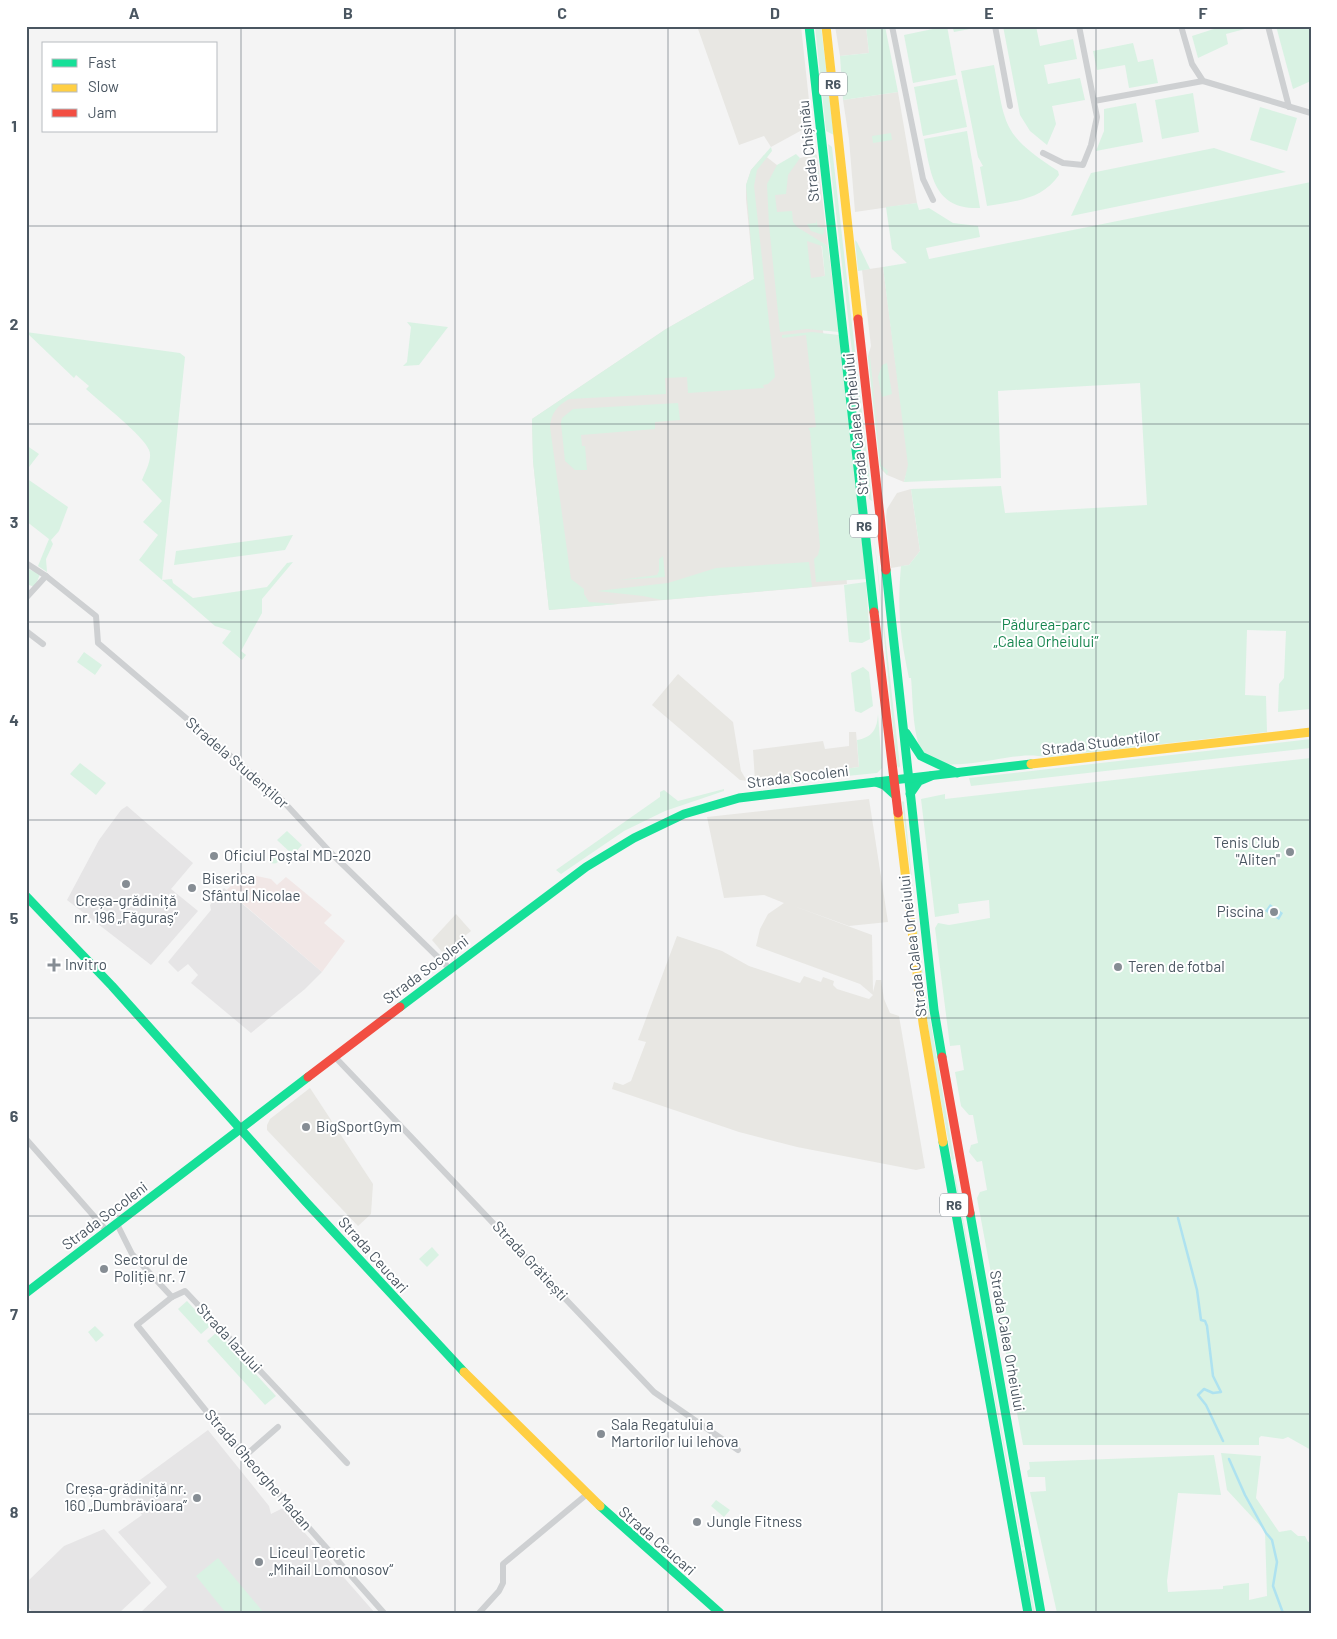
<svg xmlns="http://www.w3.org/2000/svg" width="1337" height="1639" font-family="Barlow,sans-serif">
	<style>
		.commercial { fill: #e8e7e3 }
		.education { fill: #e6e5e6 }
		.medical { fill: #f1e7e6 }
		.green { fill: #d9f2e3; fill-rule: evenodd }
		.water { fill: #aee2f0 }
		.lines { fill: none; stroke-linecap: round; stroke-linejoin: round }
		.stream { stroke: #aee2f0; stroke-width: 2.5 }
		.street { stroke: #ced0d2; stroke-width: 6 }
		.fast { stroke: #16e098; stroke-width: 9 }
		.slow { stroke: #ffcf43; stroke-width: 9 }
		.jam { stroke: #f24e42; stroke-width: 9 }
		.grid { fill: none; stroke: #4a5661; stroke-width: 1; stroke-opacity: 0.55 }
		.poi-dot { fill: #868d94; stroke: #fff; stroke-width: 2 }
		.labels { text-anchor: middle; stroke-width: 4; stroke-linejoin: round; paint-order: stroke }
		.shield { fill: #fff; stroke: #808990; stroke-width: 1 }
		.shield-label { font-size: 14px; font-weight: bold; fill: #4a5661 }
		.street-label { font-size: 15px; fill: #4a5661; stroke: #fff }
		.park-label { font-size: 15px; fill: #17864f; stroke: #fff }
		.poi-label { font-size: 15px; fill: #4a5661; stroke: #fff; text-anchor: start }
		.neatline { fill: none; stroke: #4a5661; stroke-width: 2 }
		.grid-label { font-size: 16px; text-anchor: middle; font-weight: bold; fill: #4a5661 }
	</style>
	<rect width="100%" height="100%" fill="#f4f4f4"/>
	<!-- commercial -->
	<g class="commercial">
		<path d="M 697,26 L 801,26 L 811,119 L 802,130 L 771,147 L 764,136 L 739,145 Z"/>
		<path d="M 835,26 L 866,26 L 869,53 L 840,56 Z"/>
		<path d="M 898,92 L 917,203 L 855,212 L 849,139 L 843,100 Z"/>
		<path d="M 815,154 L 817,155 L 828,246 L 821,242 L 825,276 L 818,278 L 847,584 L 549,610 L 533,461 L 532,419 L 666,329 L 754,279 L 746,199 L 746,185 L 751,170 L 764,155 L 786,172 L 800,158 Z"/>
		<path d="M 883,267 L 909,465 L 904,482 L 887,475 L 881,469 L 868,356 L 871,346 L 862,270 Z"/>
		<path d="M 911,489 L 920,551 L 909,565 L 891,568 L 886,517 L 887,509 L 897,493 Z"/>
		<path d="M 678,674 L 733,722 L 741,771 L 747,781 L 740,780 L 652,705 Z"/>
		<path d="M 849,732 L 856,732 L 859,767 L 755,781 L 753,750 L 823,741 L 825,749 L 849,746 Z"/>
		<path d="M 869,799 L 888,922 L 849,926 L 791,905 L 872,935 L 873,992 L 876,980 L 881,980 L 884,999 L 890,1013 L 899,1016 L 925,1168 L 916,1170 L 797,1147 L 739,1132 L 612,1089 L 614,1082 L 623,1085 L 631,1081 L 646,1042 L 638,1040 L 677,936 L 722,951 L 749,966 L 800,983 L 804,976 L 821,982 L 823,977 L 834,981 L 833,985 L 837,989 L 869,999 L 873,995 L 860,984 L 756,946 L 760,929 L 768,914 L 784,903 L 764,895 L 724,898 L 707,817 Z"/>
		<path d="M 456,914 L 471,931 L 443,953 L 432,940 Z"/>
		<path d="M 310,1088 L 373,1184 L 371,1214 L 358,1226 L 267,1130 L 267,1125 L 270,1119 Z"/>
	</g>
	<!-- education -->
	<g class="education">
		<path d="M 127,806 L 193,863 L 171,889 L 198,911 L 151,965 L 67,900 L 99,840 L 121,810 Z"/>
		<path d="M 224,888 L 322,972 L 305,989 L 251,1033 L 191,983 L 198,975 L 188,964 L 178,972 L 168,962 L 211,910 L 210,905 Z"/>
		<path d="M 208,1430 L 269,1506 L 271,1514 L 283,1508 L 375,1613 L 140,1613 L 167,1587 L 118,1532 L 142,1515 L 125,1491 Z"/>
		<path d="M 104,1529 L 151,1583 L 119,1613 L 33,1613 L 26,1604 L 26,1583 L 64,1546 Z"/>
	</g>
	<!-- medical -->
	<path class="medical" d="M 242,873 L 271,879 L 277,885 L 286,877 L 332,915 L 324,923 L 345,941 L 322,972 L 227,890 Z"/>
	<!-- green -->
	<g class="green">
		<path d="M 815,26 L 821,26 L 834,135 L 826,131 Z"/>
		<path d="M 866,26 L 885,26 L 898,92 L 843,100 L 840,56 L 869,53 Z"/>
		<path d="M 947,26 L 956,75 L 913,83 L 904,35 Z"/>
		<path d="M 952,26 L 985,26 L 954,32 Z"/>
		<path d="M 1003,26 L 1036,26 L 1040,46 L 1073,39 L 1077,59 L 1044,65 L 1048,84 L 1080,78 L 1085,100 L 1052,106 L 1056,124 L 1047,145 L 1030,131 L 1020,115 Z"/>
		<path d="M 1223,26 L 1256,26 L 1226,34 L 1228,44 L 1198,58 L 1192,36 Z"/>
		<path d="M 1276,26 L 1311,26 L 1311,81 L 1293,89 Z"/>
		<path d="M 1133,43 L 1138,62 L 1153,59 L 1158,83 L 1129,88 L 1125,65 L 1097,70 L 1093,51 Z"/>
		<path d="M 994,65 C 1006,128 1002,134 1058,171 L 1059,175 C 1042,200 1015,201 987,206 L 980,167 L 983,166 L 978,157 L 961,71 Z"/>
		<path d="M 957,79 L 967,127 L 923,136 L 914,87 Z"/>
		<path d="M 1193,93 L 1199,132 L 1162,139 L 1155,100 Z"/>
		<path d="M 1136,103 L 1143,142 L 1096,151 L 1104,131 L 1104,109 Z"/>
		<path d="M 1260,107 L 1297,118 L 1287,151 L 1250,140 Z"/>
		<path d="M 967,131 L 980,208 C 934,210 931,175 924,139 Z"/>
		<path d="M 891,133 L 892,140 L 873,143 L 872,136 Z"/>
		<path d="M 828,144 L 832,147 L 872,501 L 869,499 Z"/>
		<path d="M 771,147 L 772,151 L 757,170 L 754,186 L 775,377 L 768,384 L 763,385 L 764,388 L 688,393 L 687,377 L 665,378 L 666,394 L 569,399 C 557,406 551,413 550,427 L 571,579 L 584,589 L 584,594 L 589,602 L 618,604 L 549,610 L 533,461 L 532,419 L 666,329 L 754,279 L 746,185 L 751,170 Z"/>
		<path d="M 1214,148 L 1286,172 L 1071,216 L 1091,173 Z"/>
		<path d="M 796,154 L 800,158 L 788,175 L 786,194 L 775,195 L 777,212 L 792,211 L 793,222 L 797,227 L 828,246 L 839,332 L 807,329 L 780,332 L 769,225 L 767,184 L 777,165 ZM 807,241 L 822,246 L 825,276 L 811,278 Z"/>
		<path d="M 815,154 L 819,175 L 817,176 L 810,162 Z"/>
		<path d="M 1311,182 L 1311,709 L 1278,712 L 1279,684 L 1284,678 L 1286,631 L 1247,630 L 1245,695 L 1266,696 L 1267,732 L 1048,757 C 1039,756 1030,755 1021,756 C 998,757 942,774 926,757 C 912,744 913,697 911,678 L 909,678 C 900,636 897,609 901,566 L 909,565 L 920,551 L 911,489 L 1001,486 L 1005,513 L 1147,505 L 1140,383 L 998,391 L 1001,478 L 904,482 L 908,465 L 883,267 L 907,263 L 892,249 L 886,207 L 917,203 L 919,210 L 929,208 L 953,223 L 978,226 L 980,237 L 926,248 L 929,259 Z"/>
		<path d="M 816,219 L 818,227 L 825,228 L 823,235 L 811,231 L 807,224 L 816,223 Z"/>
		<path d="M 855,240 L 857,242 L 870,269 L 858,271 Z"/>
		<path d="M 407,322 L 448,327 L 419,365 L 403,366 L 407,362 L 411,327 Z"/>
		<path d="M 26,332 L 180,353 L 185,357 L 162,580 L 172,579 L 173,583 L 193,598 L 267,587 L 287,563 L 293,562 L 262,599 L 262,613 L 241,651 L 246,655 L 242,660 L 222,643 L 231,631 L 215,626 L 139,560 L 158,535 L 143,522 L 162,501 L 142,480 C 145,472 153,458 149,450 C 144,436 99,401 86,389 L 89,386 L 76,375 L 74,378 Z"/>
		<path d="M 812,332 L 839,335 L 866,579 L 816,582 L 814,559 L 818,555 L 820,547 L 810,431 L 808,428 L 816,427 L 806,335 L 782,338 L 782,335 Z"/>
		<path d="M 868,356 L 870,356 L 881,465 L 888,471 L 887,475 L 880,466 Z"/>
		<path d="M 887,363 L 892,394 L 882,397 L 878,377 L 882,365 Z"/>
		<path d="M 678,403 L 680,420 L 655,422 L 655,429 L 581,435 L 582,446 L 585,446 L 587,470 L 575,470 L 565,461 L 561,423 L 562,418 L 573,409 Z"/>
		<path d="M 26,445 L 39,454 L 26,471 Z"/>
		<path d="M 26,478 L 68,507 L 59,531 L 51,540 L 53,544 L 46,559 L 47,572 L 38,566 L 49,539 L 26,521 Z"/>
		<path d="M 873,527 L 900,766 L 899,768 L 897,766 Z"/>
		<path d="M 293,535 L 285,550 L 174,565 L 176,551 Z"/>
		<path d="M 663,556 L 665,577 L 619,580 L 657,575 L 659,571 L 659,559 Z"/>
		<path d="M 809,562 L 812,587 L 662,600 L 643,596 L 597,591 L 668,583 L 716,568 Z"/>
		<path d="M 26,568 L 40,574 L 35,587 L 26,584 Z"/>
		<path d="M 866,582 L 870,639 L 862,643 L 849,642 L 844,585 Z"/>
		<path d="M 84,652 L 102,665 L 95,675 L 77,662 Z"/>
		<path d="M 863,667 L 869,672 L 873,706 L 861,713 L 855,711 L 851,673 Z"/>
		<path d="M 878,714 L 882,768 L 877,773 L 837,777 L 821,772 L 859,767 L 857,740 C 873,737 877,729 878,714 Z"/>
		<path d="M 1311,739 L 1311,748 L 971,786 L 969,778 Z"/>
		<path d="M 1311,758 L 1311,1450 L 1288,1437 L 1283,1439 L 1261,1436 L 1259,1438 L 1259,1445 L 1023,1445 L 977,1198 L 980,1192 L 987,1190 L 982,1161 L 977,1162 L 969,1152 L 971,1145 L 978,1143 L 973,1115 L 969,1115 L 961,1106 L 955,1072 L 964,1070 L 960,1045 L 950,1046 L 935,928 L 938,923 L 949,925 L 990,918 L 989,900 L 958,904 L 959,913 L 935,917 L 921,799 L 945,794 L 945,799 Z"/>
		<path d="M 80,763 L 106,783 L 96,795 L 70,774 Z"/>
		<path d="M 805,774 L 810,782 L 770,786 L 772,779 Z"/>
		<path d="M 724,789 L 724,791 L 665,811 L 624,831 L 561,874 L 556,870 L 660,797 L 660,792 L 664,790 L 678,801 Z"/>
		<path d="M 903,801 L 904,802 L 915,908 L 902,802 Z"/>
		<path d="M 287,831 L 302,845 L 293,855 L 277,840 Z"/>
		<circle cx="274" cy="858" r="5.5"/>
		<path d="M 915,931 L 918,931 L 924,983 L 954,1159 L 952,1161 L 931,1047 Z"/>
		<path d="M 955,1174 L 1023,1547 L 1022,1547 L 954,1175 Z"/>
		<path d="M 432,1247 L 439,1255 L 427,1267 L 419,1259 Z"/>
		<path d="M 187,1301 L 210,1326 L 201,1334 L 178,1309 Z"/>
		<path d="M 95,1326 L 104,1335 L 96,1342 L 88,1332 Z"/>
		<path d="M 217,1332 L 276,1396 L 265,1405 L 207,1341 Z"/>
		<path d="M 1221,1453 L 1261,1456 L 1256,1498 L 1279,1532 L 1291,1530 L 1298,1536 L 1305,1536 L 1308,1542 L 1311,1541 L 1311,1613 L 1057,1613 L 1030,1492 L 1046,1491 L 1045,1477 L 1028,1477 L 1027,1471 L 1030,1469 L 1029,1462 L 1214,1455 L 1221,1495 L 1178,1493 L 1167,1581 L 1168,1592 L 1223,1589 L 1223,1586 L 1249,1583 L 1249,1600 L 1267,1596 L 1265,1531 L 1227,1490 Z"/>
		<path d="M 716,1500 L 730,1510 L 724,1517 L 711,1506 Z"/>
		<path d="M 1024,1550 L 1035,1613 L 1033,1613 L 1022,1551 Z"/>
		<path d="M 218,1558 L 264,1613 L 226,1613 L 196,1576 Z"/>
	</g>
	<!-- water -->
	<path class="water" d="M 1270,904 L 1283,913 L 1279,920 L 1265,911 Z"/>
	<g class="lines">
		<!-- stream -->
		<g class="stream">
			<path d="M 1178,1218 L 1197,1290 L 1201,1320 L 1205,1321 L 1207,1326 L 1213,1376 L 1221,1392 L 1213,1393 L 1204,1389 L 1198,1395 L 1206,1405 L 1223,1441"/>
			<path d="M 1229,1459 L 1245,1495 L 1266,1533 L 1272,1540 L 1277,1562 L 1273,1586 L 1283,1613"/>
		</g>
		<!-- street -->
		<g class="street">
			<path d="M 892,26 L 923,179 L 933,200"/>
			<path d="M 995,26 L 1010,106"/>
			<path d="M 1181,26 L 1192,64 L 1203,81 L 1311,113"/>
			<path d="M 1268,26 L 1289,107"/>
			<path d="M 1094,101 L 1203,81"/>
			<path d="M 1043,153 L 1063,163 L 1083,165 L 1091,145 L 1097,117 L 1079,26"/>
			<path d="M 26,563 L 46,576 L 96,616 L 98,643 L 281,799 L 331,853 L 450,969"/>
			<path d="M 26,598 L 46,576"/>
			<path d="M 26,631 L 43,644"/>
			<path d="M 335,1057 L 654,1392 L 738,1450"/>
			<path d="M 26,1139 L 107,1231"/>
			<path d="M 117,1224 L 132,1254 L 172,1297"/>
			<path d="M 245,1456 L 278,1427"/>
			<path d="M 347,1463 L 185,1291 L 172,1297 L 137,1325 L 211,1417 L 384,1613"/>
			<path d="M 479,1613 L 499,1591 L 503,1583 L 503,1564 L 586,1495"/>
		</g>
		<!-- fast -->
		<g class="fast">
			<path d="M 809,26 L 874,612"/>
			<path d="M 886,570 L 934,1010 L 942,1057"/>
			<path d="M 906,733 L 921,756 L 957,773"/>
			<path d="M 876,782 L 884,785 L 895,795"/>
			<path d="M 910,794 L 919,781 L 931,776"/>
			<path d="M 26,896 L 112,986 L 306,1202 L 464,1372"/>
			<path d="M 400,1007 L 586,867 L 634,838 L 684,814 L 739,798 L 1031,764"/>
			<path d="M 943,1142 L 1028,1613"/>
			<path d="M 970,1213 L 1041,1613"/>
			<path d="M 26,1293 L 308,1077"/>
			<path d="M 600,1506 L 720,1613"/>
		</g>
		<!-- slow -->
		<g class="slow">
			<path d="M 826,26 L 858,319"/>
			<path d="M 1031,764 L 1311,732"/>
			<path d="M 898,813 L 923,1023 L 943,1142"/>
			<path d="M 464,1372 L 600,1506"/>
		</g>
		<!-- jam -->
		<g class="jam">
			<path d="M 858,319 L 886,570"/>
			<path d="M 874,612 L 898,813"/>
			<path d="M 942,1057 L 970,1213"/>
			<path d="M 308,1077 L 400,1007"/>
		</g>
	</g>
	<!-- grid -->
	<path class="grid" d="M 241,26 L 241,1613M 455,26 L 455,1613M 668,26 L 668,1613M 882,26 L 882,1613M 1096,26 L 1096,1613M 26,226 L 1311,226M 26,424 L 1311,424M 26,622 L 1311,622M 26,820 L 1311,820M 26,1018 L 1311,1018M 26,1216 L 1311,1216M 26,1414 L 1311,1414"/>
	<!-- markers -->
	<g class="poi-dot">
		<circle cx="1290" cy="852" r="5"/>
		<circle cx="214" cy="856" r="5"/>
		<circle cx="126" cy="884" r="5"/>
		<circle cx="192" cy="888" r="5"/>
		<circle cx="1274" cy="912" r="5"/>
		<path d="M51.5 957.5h5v5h5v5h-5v5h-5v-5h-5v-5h5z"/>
		<circle cx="1118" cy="967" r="5"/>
		<circle cx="306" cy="1127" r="5"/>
		<circle cx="104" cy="1269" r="5"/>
		<circle cx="601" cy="1434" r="5"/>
		<circle cx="197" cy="1498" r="5"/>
		<circle cx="697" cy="1522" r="5"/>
		<circle cx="259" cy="1562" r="5"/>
	</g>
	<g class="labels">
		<!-- shield labels -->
		<g class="shield">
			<rect x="819" y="72.5" width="28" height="23" rx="4"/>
			<rect x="850" y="514.5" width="28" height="23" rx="4"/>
			<rect x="940" y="1193.5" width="28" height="23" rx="4"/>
		</g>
		<g class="shield-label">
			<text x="833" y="89">R6</text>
			<text x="864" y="531">R6</text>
			<text x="954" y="1210">R6</text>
		</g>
		<!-- street labels -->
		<g class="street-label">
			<text transform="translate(809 151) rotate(-96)" y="5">Strada Chișinău</text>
			<text transform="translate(856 424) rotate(-96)" y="5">Strada Calea Orheiului</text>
			<text transform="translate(1101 743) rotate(-7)" y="5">Strada Studenților</text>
			<text transform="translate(237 763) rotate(41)" y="5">Stradela Studenților</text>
			<text transform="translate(798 777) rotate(-7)" y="5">Strada Socoleni</text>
			<text transform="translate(913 946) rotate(-97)" y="5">Strada Calea Orheiului</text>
			<text transform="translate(426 970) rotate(-37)" y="5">Strada Socoleni</text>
			<text transform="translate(105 1216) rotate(-37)" y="5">Strada Socoleni</text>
			<text transform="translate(373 1255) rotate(48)" y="5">Strada Ceucari</text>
			<text transform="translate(530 1261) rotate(47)" y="5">Strada Grătiești</text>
			<text transform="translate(229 1338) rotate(47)" y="5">Strada Iazului</text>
			<text transform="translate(1007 1341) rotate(80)" y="5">Strada Calea Orheiului</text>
			<text transform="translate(258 1470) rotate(49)" y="5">Strada Gheorghe Madan</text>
			<text transform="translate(657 1541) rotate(41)" y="5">Strada Ceucari</text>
		</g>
		<!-- park labels -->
		<g class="park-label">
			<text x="1046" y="630">Pădurea-parc<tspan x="1046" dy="17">„Calea Orheiului”</tspan></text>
		</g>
		<!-- poi labels -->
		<g class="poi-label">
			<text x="1280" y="848" text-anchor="end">Tenis Club<tspan x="1280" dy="17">"Aliten"</tspan></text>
			<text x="224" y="861">Oficiul Poștal MD-2020</text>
			<text x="202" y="884">Biserica<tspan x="202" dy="17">Sfântul Nicolae</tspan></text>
			<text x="126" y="906" text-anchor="middle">Creșa-grădiniță<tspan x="126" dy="17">nr. 196 „Făguraș”</tspan></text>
			<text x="1264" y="917" text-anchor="end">Piscina</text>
			<text x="65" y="970">Invitro</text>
			<text x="1128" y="972">Teren de fotbal</text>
			<text x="316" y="1132">BigSportGym</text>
			<text x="114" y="1265">Sectorul de<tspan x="114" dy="17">Poliție nr. 7</tspan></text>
			<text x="611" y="1430">Sala Regatului a<tspan x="611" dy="17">Martorilor lui Iehova</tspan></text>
			<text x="187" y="1494" text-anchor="end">Creșa-grădiniță nr.<tspan x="187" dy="17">160 „Dumbrăvioara”</tspan></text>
			<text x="707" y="1527">Jungle Fitness</text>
			<text x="269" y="1558">Liceul Teoretic<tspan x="269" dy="17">„Mihail Lomonosov“</tspan></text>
		</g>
	</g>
	<!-- border -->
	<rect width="1337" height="1639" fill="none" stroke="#ffffff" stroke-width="55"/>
	<!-- legend -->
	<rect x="42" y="42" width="175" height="90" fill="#ffffff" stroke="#b7bbc0"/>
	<rect x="52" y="59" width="25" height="8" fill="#16e098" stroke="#b7bbc0"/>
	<text x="88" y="68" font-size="15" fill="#4a5661">Fast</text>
	<rect x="52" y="84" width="25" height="8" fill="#ffcf43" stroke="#b7bbc0"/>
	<text x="88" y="92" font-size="15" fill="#4a5661">Slow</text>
	<rect x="52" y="109" width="25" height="8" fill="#f24e42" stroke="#b7bbc0"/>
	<text x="88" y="118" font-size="15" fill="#4a5661">Jam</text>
	<rect x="28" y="28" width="1282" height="1584" class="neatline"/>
	<g class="grid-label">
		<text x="134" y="19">A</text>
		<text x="348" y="19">B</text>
		<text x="562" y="19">C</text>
		<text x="775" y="19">D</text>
		<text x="989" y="19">E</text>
		<text x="1203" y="19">F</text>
		<text x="14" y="132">1</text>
		<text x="14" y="330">2</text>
		<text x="14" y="528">3</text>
		<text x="14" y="726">4</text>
		<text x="14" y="924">5</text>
		<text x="14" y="1122">6</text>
		<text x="14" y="1320">7</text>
		<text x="14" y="1518">8</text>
	</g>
</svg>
